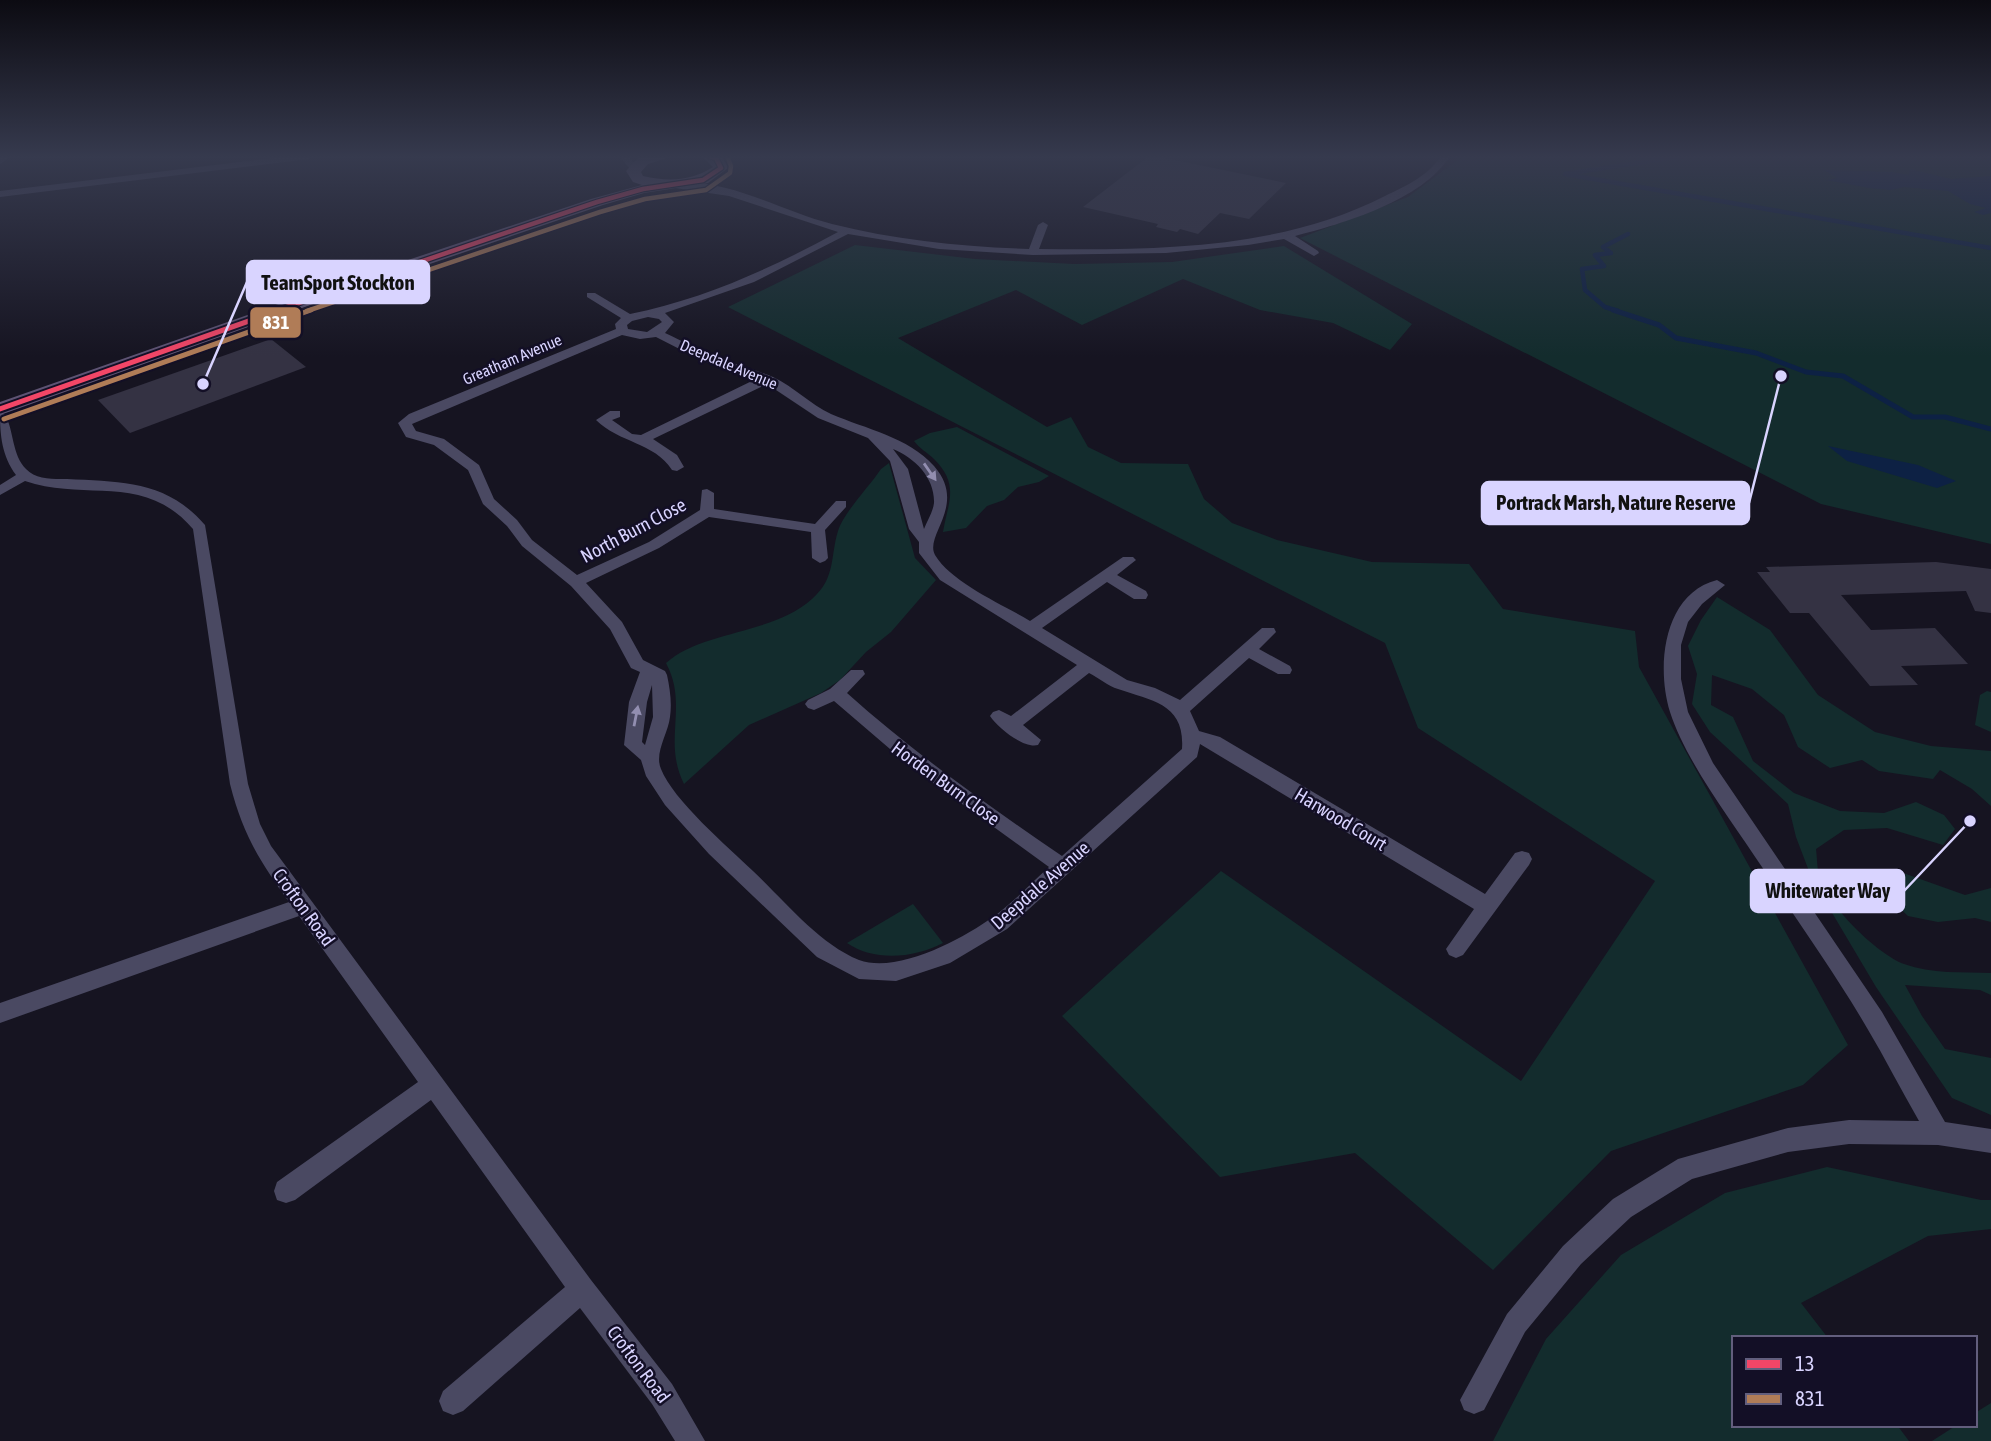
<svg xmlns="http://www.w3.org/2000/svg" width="1991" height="1441" font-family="'Asap Condensed',sans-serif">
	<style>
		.green { fill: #132c2d }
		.water { fill: #0d2144 }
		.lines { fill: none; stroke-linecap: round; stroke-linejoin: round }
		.stream-far1 { stroke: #0d2144; stroke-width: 4.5 }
		.stream { stroke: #0d2144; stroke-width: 5 }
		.building { fill: #343243 }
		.street { fill: #4a4962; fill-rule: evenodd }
		.primary { fill: #5e5373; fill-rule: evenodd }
		.bus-1-far1-casing { stroke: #130f26; stroke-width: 7 }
		.bus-1-casing { stroke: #130f26; stroke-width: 9 }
		.bus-2-far1-casing { stroke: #130f26; stroke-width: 7 }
		.bus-2-casing { stroke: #130f26; stroke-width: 9 }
		.bus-1-far1 { stroke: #f34667; stroke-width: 4.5 }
		.bus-1 { stroke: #f34667; stroke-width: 5 }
		.bus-2-far1 { stroke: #b07c57; stroke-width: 4.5 }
		.bus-2 { stroke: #b07c57; stroke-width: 5 }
		.oneway { fill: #928eb0 }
		.labels { text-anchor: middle; stroke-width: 5; stroke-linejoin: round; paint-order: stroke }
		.far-street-label { font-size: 16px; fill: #d9d4ff; stroke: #130f26 }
		.street-label { font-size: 19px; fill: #d9d4ff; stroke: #130f26 }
		.leader { fill: none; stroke: #d9d4ff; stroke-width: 2.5 }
		.callout-dot { fill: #d9d4ff; stroke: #130f26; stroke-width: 2.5 }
		.callout { fill: #d9d4ff; stroke: #d9d4ff; stroke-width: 2.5 }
		.callout-label { font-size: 21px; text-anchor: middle; font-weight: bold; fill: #111 }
		.line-badge { stroke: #130f26; stroke-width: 2.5 }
		.badge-label { font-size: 19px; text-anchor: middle; font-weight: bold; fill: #fff }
	</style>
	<rect width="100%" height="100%" fill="#161421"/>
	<!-- green -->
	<g class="green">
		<path d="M 1458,156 L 1991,156 L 1991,544 L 1821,504 L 1300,238 L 1408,197 L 1456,161 Z"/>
		<path d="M 855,245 L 975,259 L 1074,264 L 1172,262 L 1284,246 L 1412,324 L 1390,350 L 1333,323 L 1260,310 L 1183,279 L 1082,325 L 1016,290 L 898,338 L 1047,427 L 1071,417 L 1088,447 L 1121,463 L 1188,464 L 1204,499 L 1232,523 L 1277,540 L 1372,562 L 1469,564 L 1503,609 L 1635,631 L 1639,667 L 1848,1045 L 1803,1085 L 1611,1151 L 1493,1270 L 1355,1153 L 1220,1177 L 1062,1016 L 1221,871 L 1521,1081 L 1655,881 L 1418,728 L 1385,643 L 728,307 Z"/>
		<path d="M 957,427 L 1049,476 L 1039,482 L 1018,487 L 1004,500 L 987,506 L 966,528 L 943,532 C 948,502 960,485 934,459 C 928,453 919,448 914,441 L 930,433 Z"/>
		<path d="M 889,463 L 915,558 L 936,580 L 891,632 L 866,652 L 840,680 L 821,693 L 749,725 L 684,784 C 662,740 689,706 666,663 C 703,630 772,635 812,599 C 836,578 830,557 838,531 C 844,512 869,487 881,469 Z"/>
		<path d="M 1717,597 L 1770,630 L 1818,695 L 1875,732 L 1931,746 L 1991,751 L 1991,806 L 1972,789 L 1940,770 L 1933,779 L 1879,771 L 1862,760 L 1830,768 L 1798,747 L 1784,715 L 1752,689 L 1712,675 L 1711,705 L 1733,717 L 1753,761 L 1794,793 L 1840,811 L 1884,813 L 1916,802 L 1944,815 L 1955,829 L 1943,845 L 1887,828 L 1844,830 L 1816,849 C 1817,857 1817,867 1819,876 C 1826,904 1877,954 1904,964 C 1932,974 1962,972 1991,973 L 1991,995 L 1980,990 L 1905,985 L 1922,1016 L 1945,1049 L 1991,1058 L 1991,1115 L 1952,1098 L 1876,987 L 1812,879 L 1796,837 L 1788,804 L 1710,732 L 1692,704 L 1697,674 L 1688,646 L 1701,620 Z"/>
		<path d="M 1987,691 L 1991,692 L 1991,732 L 1975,725 L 1980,695 Z"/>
		<path d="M 1906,874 L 1965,895 L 1991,888 L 1991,922 L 1975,918 L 1938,922 L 1908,916 L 1888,897 L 1887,883 Z"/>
		<path d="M 913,904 L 943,943 C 915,958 874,962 847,943 Z"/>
		<path d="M 1827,1167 L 1981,1200 L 1991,1200 L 1991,1229 L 1928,1236 L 1801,1303 L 1828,1338 L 1734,1338 L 1734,1425 L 1897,1425 L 1909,1441 L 1493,1441 L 1546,1339 L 1621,1255 L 1725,1193 Z"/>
		<path d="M 1991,1403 L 1991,1441 L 1932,1441 L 1957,1425 L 1975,1425 L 1975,1413 Z"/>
	</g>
	<!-- water -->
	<g class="water">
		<path d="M 1910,169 L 1951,179 L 1991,176 L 1991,213 L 1983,215 L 1974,212 L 1986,208 L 1970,204 L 1948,191 L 1904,187 L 1891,190 L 1869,188 L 1827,180 L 1837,178 L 1824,170 L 1892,172 L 1909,175 Z"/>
		<path d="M 1828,446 L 1918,465 L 1956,481 L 1937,488 L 1847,461 Z"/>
	</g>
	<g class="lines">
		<!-- stream-far1 -->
		<g class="stream-far1">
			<path d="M 1683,156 L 1565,174 L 1991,248"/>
			<path d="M 1618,311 L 1605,307 L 1585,290 L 1582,269 L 1604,266 L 1595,255 L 1611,253 L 1603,247 L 1628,234"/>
		</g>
		<!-- stream -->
		<path class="stream" d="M 1613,310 L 1659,325 L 1676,338 L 1756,353 L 1806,372 L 1843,376 L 1913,417 L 1945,417 L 1991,429"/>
	</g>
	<!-- building -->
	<g class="building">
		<path d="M 1149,156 L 1155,156 L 1286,183 L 1249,219 L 1220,213 L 1198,234 L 1180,229 L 1177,232 L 1156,227 L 1158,224 L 1083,207 Z"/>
		<path d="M 271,339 L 306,367 L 130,433 L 98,400 Z"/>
		<path d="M 1936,562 L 1991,569 L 1991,613 L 1975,611 L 1966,591 L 1841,595 L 1871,630 L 1935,628 L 1968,664 L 1901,666 L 1918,685 L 1870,686 L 1809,613 L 1790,613 L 1757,572 L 1770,572 L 1766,567 Z"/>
	</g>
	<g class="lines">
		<!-- street -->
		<g class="street">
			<path d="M 11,156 L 0,164 L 0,157 Z"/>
			<path d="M 290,156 L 314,156 L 309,159 L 0,197 L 0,191 Z"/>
			<path d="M 619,156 L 628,156 L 639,168 L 637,170 L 631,170 Z"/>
			<path d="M 1441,156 L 1450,156 C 1423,200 1342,224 1295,236 L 1318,251 L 1319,253 L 1314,256 L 1284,239 L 1248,245 L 1166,253 L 1033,255 L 939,249 L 848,234 L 754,282 L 665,313 L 674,322 L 665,333 C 681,340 697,350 713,356 C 733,364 754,369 773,377 C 794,387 810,404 831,414 C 866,429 908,437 934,466 C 968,505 924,535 935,555 C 952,583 1002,604 1030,621 L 1123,557 L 1133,557 L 1136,560 L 1117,575 L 1146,591 L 1148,595 L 1146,599 L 1134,599 L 1107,582 L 1042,628 L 1127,680 L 1155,688 L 1180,700 L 1262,628 L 1274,628 L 1276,632 L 1259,649 L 1290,666 L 1292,670 L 1290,674 L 1278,674 L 1249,658 L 1190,711 L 1199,731 L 1220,737 L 1485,894 L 1515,853 L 1522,851 L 1529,853 L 1532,859 L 1529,865 L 1463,955 L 1456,958 L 1449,955 L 1446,949 L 1474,909 L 1200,744 L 1197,757 L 1007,929 L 950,963 L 896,981 L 859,979 L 817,957 L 709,854 L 665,805 L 646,776 L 641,760 L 624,745 L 629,702 L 640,672 L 631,668 L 610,629 L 571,586 L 522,546 L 507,526 L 483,504 L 468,470 L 434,445 L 406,437 L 398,423 L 409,414 L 616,329 L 615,324 L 621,318 L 587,297 L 587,293 L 595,293 L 630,314 C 704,299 772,268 838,232 L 729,196 L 675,188 L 670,185 L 672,183 C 727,177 780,211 832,224 C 896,240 963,247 1029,249 L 1038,225 L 1043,222 L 1048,225 L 1039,249 C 1157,250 1279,250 1385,196 C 1406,186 1428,176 1441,156 ZM 648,317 L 659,319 L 662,322 L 647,332 L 628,329 L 627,325 L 632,321 ZM 622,335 L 640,339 L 656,337 L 703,361 L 756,379 L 641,435 L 632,434 L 612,420 L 620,417 L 620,411 L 610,411 L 596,420 C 619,443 654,442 672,470 L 677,471 L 684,467 L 677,455 L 653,439 L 767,384 L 818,418 L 868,438 L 890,461 L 909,529 L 919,542 L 919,553 L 940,580 L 1077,665 L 1011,716 L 999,710 L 993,712 L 990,716 C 998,728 1024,749 1038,745 L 1041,740 L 1023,725 L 1089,673 C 1099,678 1108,686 1118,689 C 1153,701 1185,704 1182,749 L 1062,856 C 987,805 914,753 847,693 L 865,674 L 863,670 L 851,670 L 830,689 L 808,700 L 805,704 L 808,708 L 814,710 L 834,701 L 911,767 L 1049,867 C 1030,884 1013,903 993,917 C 962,939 898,974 859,960 C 818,943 785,901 753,871 C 728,847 673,800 661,769 C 654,753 668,734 670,717 C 672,703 670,689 667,675 L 665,671 L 643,660 L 622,622 L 586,583 L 659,548 L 709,517 L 811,532 L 812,558 L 820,563 L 825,561 L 828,558 L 825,530 L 846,507 L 846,501 L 836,501 L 815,524 L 714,509 L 714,493 L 707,489 L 702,490 L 700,510 L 649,542 L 577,575 L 532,540 L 517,520 L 494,499 L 479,465 L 444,439 L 416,431 L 412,424 ZM 893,449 C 915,458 935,478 934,503 C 933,512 927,521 924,529 L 908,469 ZM 652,685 L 653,717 L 645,745 L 642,742 L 647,702 Z"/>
			<path d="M 0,413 L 5,414 C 14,431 12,455 26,469 C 36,480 54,479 67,479 C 122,482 166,480 205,525 L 248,784 L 260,824 L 271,846 L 591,1280 L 672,1384 L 705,1441 L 675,1441 L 652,1404 L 580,1308 L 463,1411 L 453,1415 L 443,1411 L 439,1401 L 443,1391 L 565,1287 L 431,1100 L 295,1200 L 286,1203 L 277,1200 L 274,1191 L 277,1182 L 418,1082 L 299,916 L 0,1023 L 0,1003 L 289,902 C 259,860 243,835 230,784 L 193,529 C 144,472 87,502 25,481 L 0,495 L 0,485 L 16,475 C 2,456 0,436 0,413 Z"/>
			<path d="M 1717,580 L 1725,585 L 1702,604 L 1688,622 L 1681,645 L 1681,679 L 1688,712 L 1713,763 L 1882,1012 L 1945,1122 L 1991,1129 L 1991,1153 L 1938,1145 L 1849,1144 L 1788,1152 L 1692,1179 L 1631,1217 L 1581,1264 L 1525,1332 L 1484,1410 L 1474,1414 L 1464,1410 L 1460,1400 L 1507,1314 L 1563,1246 L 1613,1199 L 1678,1159 L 1788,1128 L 1849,1120 L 1919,1121 C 1901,1090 1885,1058 1867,1028 C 1835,973 1797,921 1762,867 C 1733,823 1686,762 1670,712 C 1656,667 1663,594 1717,580 Z"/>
		</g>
		<!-- primary -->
		<path class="primary" d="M 645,156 L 666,156 L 664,159 L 648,164 L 641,172 L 643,176 C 669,182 691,181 713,167 L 702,156 L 722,156 L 728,168 L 708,183 L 644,193 L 603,205 L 333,297 L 0,415 L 0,402 L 321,289 L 591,199 L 642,185 L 633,182 L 626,171 L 638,158 Z"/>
		<!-- bus-1-far1 casing -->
		<g class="bus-1-far1-casing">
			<path id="bus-1-far1" d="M 275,311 L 597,202 L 643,189 L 703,180 L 721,168 L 716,158 L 709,156"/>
		</g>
		<!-- bus-1 casing -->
		<g class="bus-1-casing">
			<path id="bus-1" d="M 0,409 L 280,310"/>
		</g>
		<!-- bus-2-far1 casing -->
		<g class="bus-2-far1-casing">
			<path id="bus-2-far1" d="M 307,311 L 600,212 L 645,199 L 706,190 L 730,173 L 731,166 L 727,156"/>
		</g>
		<!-- bus-2 casing -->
		<g class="bus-2-casing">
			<path id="bus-2" d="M 4,419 L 311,310"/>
		</g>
		<!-- bus-1-far1 -->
		<use href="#bus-1-far1" class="bus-1-far1"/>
		<!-- bus-1 -->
		<use href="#bus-1" class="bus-1"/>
		<!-- bus-2-far1 -->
		<use href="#bus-2-far1" class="bus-2-far1"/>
		<!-- bus-2 -->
		<use href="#bus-2" class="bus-2"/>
	</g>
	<!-- one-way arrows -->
	<defs><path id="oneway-solid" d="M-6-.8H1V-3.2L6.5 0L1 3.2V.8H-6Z" transform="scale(1.75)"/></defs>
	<g class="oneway">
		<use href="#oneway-solid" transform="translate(930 472) rotate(55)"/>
		<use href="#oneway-solid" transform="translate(636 716) rotate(-79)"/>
	</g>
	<!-- sky -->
	<linearGradient id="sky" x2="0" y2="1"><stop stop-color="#0c0b12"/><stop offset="0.44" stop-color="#363a4e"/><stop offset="1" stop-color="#363a4e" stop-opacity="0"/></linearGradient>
	<rect width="1991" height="357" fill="url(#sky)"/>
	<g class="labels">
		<!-- far-street labels -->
		<g class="far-street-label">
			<text transform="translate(512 359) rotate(-23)" y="6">Greatham Avenue</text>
			<text transform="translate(729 364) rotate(23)" y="6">Deepdale Avenue</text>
		</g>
		<!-- street labels -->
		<g class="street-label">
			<text transform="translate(633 530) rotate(-28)" y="7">North Burn Close</text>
			<text transform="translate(946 783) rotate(36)" y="7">Horden Burn Close</text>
			<text transform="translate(1341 819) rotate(31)" y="7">Harwood Court</text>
			<text transform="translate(1040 885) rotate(-41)" y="7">Deepdale Avenue</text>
			<text transform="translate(304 907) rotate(54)" y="7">Crofton Road</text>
			<text transform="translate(639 1364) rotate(53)" y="7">Crofton Road</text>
		</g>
	</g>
	<!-- callouts -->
	<path class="leader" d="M203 384L247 282M1781 376L1749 503M1970 821L1904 891"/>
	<g class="callout-dot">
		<circle cx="203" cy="384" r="7"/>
		<circle cx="1781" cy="376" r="7"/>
		<circle cx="1970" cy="821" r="7"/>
	</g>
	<g class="callout">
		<rect x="247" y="261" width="182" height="42" rx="7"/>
		<rect x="1482" y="482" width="267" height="42" rx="7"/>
		<rect x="1751" y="870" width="153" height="42" rx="7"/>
	</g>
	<g class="callout-label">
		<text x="338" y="290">TeamSport Stockton</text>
		<text x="1616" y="510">Portrack Marsh, Nature Reserve</text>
		<text x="1828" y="898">Whitewater Way</text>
	</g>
	<rect class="line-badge" x="249" y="306" width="53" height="33" rx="7" fill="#b07c57"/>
	<g class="badge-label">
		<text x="276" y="329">831</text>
	</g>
	<!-- legend -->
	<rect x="1732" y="1336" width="245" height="91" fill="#130f26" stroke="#625e7d" stroke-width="2"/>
	<rect x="1746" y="1359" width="35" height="10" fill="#f34667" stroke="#625e7d" stroke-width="2"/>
	<text x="1795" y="1371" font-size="21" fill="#d9d4ff">13</text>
	<rect x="1746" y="1394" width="35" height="10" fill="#b07c57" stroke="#625e7d" stroke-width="2"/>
	<text x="1795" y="1406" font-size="21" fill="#d9d4ff">831</text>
</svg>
